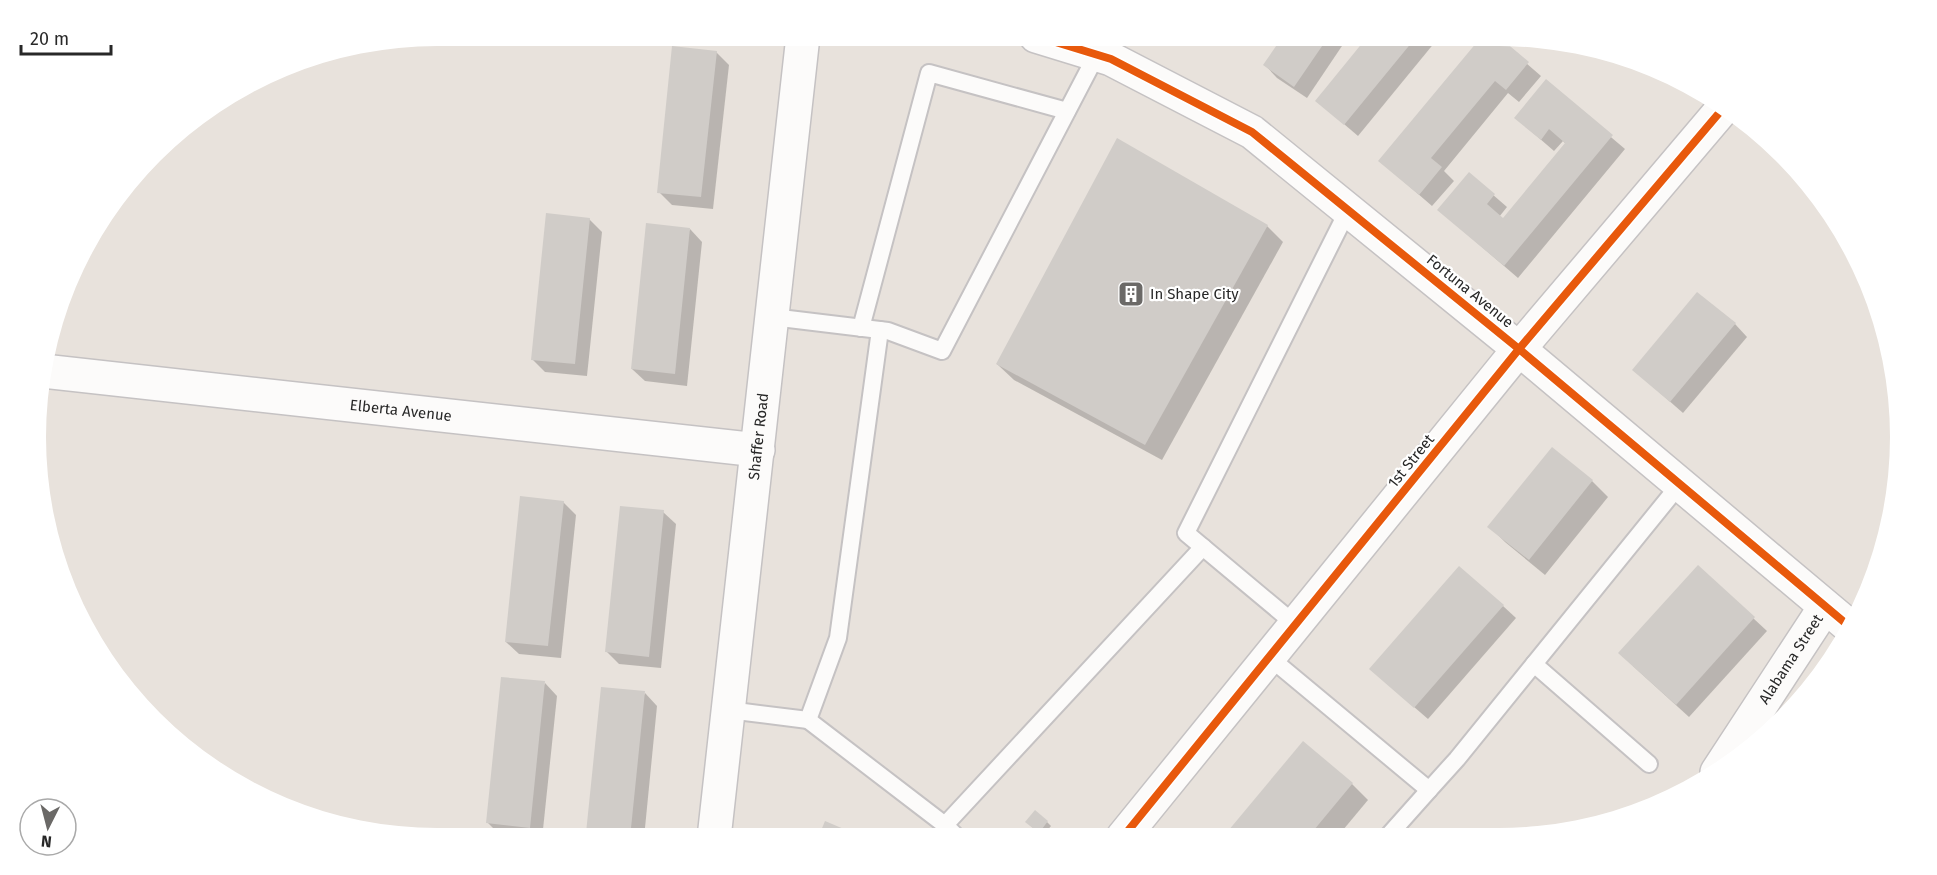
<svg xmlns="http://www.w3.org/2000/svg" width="1937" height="875" font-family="'Fira Sans',sans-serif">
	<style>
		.shadow { fill: #0003 }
		.building { fill: #d0ccc8 }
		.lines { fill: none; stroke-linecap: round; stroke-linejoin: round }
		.lane-casing { stroke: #c5c2c3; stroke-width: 20 }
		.street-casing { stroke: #c5c2c3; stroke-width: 36 }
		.secondary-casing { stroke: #c5c2c3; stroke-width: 36 }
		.lane { stroke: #fcfbfa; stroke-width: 16 }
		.street { stroke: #fcfbfa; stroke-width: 33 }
		.secondary { stroke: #fcfbfa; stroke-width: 33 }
		.cycleway-casing { stroke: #fff; stroke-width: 11 }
		.cycleway { stroke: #e8590c; stroke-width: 8 }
		.labels { text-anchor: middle; stroke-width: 4.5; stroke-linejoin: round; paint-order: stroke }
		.street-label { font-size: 15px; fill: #282828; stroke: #fff }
		.poi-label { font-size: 15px; fill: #282828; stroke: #fff; text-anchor: start }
	</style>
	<rect width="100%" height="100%" fill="#e8e2dc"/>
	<!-- shadow -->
	<g class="shadow">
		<path d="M 1285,36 L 1337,36 L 1344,43 L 1307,98 L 1277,78 L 1265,65 Z"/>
		<path d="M 1370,36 L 1440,36 L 1358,136 L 1317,101 Z"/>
		<path d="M 1495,36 L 1541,76 L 1519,102 L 1508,93 L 1444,171 L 1454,181 L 1432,206 L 1380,161 Z"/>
		<path d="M 716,52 L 729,65 L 713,209 L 672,205 L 659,192 Z"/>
		<path d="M 1546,82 L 1625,149 L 1518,278 L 1439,210 L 1469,174 L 1507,207 L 1499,217 L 1503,220 L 1566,144 L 1563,141 L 1554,151 L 1516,118 Z"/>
		<path d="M 589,219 L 602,232 L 587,376 L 545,372 L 532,359 Z"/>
		<path d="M 1267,226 L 1283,242 L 1162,460 L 1014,380 L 997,364 Z"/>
		<path d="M 690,229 L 702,242 L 687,386 L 645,381 L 632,369 Z"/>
		<path d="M 1735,324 L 1747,337 L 1683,413 L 1634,370 Z"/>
		<path d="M 1592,481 L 1608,497 L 1545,575 L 1505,542 L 1489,526 Z"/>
		<path d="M 563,502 L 576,515 L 561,658 L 519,654 L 506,642 Z"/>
		<path d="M 663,512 L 676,524 L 661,668 L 619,664 L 606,651 Z"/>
		<path d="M 1698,567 L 1767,631 L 1689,717 L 1633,666 Z"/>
		<path d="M 1503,606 L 1516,618 L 1428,719 L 1384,681 Z"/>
		<path d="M 545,683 L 557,696 L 542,839 L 500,835 L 488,823 Z"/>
		<path d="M 645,693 L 657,706 L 644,838 L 594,839 L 588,833 Z"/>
		<path d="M 1303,743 L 1352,784 L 1368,800 L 1338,836 L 1225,837 Z"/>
		<path d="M 1047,822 L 1051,826 L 1043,836 L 1031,826 Z"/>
	</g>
	<!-- building -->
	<g class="building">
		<path d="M 1283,36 L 1329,36 L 1294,87 L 1263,65 Z"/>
		<path d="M 1368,36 L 1417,36 L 1344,125 L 1315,101 Z"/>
		<path d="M 1482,36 L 1498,36 L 1529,62 L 1506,90 L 1495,81 L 1431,158 L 1442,167 L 1419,195 L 1378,161 Z"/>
		<path d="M 672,46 L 717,51 L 701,197 L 657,193 Z"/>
		<path d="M 1546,79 L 1613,135 L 1504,266 L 1437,210 L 1469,172 L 1495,194 L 1487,204 L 1503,218 L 1565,143 L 1549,129 L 1541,140 L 1514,118 Z"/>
		<path d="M 1117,138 L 1268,225 L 1145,445 L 996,364 Z"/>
		<path d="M 546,213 L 590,218 L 575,364 L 531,360 Z"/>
		<path d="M 646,223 L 690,228 L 675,374 L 631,369 Z"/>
		<path d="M 1697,292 L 1736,323 L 1670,402 L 1632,370 Z"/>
		<path d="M 1552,447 L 1593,480 L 1529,560 L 1487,527 Z"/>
		<path d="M 520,496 L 564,501 L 548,646 L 505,642 Z"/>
		<path d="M 620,506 L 664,510 L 649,657 L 605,652 Z"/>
		<path d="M 1698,565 L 1755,617 L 1676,705 L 1618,653 Z"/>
		<path d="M 1459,566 L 1504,605 L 1414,708 L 1369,669 Z"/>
		<path d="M 501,677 L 545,681 L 530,828 L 486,823 Z"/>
		<path d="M 601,687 L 645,691 L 630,838 L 586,833 Z"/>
		<path d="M 1303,741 L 1353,783 L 1309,836 L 1223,837 Z"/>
		<path d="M 1035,810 L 1048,821 L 1039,833 L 1025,822 Z"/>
		<path d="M 825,821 L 865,838 L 818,838 Z"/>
	</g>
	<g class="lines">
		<!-- lane casing -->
		<g class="lane-casing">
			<g id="lane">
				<path d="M 772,317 L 888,331 L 942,351 L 1097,54"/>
				<path d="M 861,328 L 929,73 L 1067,111"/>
				<path d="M 1296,625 L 1186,533 L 1348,210"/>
				<path d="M 1269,657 L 1429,790 L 1457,759 L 1680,484"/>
				<path d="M 1534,664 L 1649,764"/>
				<path d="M 728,710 L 808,720 L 838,638 L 880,330"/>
				<path d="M 808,720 L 945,825"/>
				<path d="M 1388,836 L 1429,790"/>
				<path d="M 957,837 L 945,825 L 1203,547"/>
			</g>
		</g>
		<!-- street casing -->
		<g class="street-casing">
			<g id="street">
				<path d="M 1036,36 L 1111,59 L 1252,132 L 1519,349 L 1850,627"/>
				<path id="s1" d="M 43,371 L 758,450"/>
				<path id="s2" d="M 1717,772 L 1825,607"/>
			</g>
		</g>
		<!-- secondary casing -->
		<g class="secondary-casing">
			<g id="secondary">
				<path d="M 1123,837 L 1519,349 L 1725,106"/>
				<path id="s3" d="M 714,838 L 803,36"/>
			</g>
		</g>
		<!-- lane -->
		<use href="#lane" class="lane"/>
		<!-- street -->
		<use href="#street" class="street"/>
		<!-- secondary -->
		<use href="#secondary" class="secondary"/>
		<!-- cycleway casing -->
		<g class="cycleway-casing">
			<g id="cycleway">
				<path d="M 1036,36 L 1111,59 L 1252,132 L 1519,349 L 1850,627"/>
				<path d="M 1123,837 L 1519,349 L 1725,106"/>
			</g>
		</g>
		<!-- cycleway -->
		<use href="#cycleway" class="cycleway"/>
	</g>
	<!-- icons -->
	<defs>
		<g id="building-square" transform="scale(1.35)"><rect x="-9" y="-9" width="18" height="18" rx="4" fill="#6b6967" stroke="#fff"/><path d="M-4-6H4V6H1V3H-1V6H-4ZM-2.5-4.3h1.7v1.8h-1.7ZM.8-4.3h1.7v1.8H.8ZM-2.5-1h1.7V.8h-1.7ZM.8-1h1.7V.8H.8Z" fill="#fff"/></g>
	</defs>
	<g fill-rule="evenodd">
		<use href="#building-square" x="1131" y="294"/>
	</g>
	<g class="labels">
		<!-- street labels -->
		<g class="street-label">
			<text transform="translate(1470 291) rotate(39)" y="5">Fortuna Avenue</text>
			<text dy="5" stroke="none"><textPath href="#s1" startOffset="360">Elberta Avenue</textPath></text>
			<text dy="5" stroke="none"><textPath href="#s3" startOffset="404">Shaffer Road</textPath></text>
			<text transform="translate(1411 461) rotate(-51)" y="5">1st Street</text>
			<text dy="5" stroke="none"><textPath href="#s2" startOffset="135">Alabama Street</textPath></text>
		</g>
		<!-- poi labels -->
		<g class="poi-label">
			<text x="1150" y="299">In Shape City</text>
		</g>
	</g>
	<!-- crop -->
	<path d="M0 0H1937V875H0ZM437 46H1499A391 391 0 0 1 1890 437V437A391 391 0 0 1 1499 828H437A391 391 0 0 1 46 437V437A391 391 0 0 1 437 46Z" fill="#fff" fill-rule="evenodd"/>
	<!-- north arrow -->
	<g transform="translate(48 827) rotate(186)"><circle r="28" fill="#ffffff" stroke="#a9a9a9" stroke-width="1.5"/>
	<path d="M0-4.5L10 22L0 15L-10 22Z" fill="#6b6967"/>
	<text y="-9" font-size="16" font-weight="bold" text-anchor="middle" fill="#282828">N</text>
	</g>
	<!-- scale -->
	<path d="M21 45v9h90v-9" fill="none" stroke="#282828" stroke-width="3"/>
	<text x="30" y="45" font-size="18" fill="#282828" stroke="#ffffff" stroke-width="4.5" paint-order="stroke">20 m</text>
</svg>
